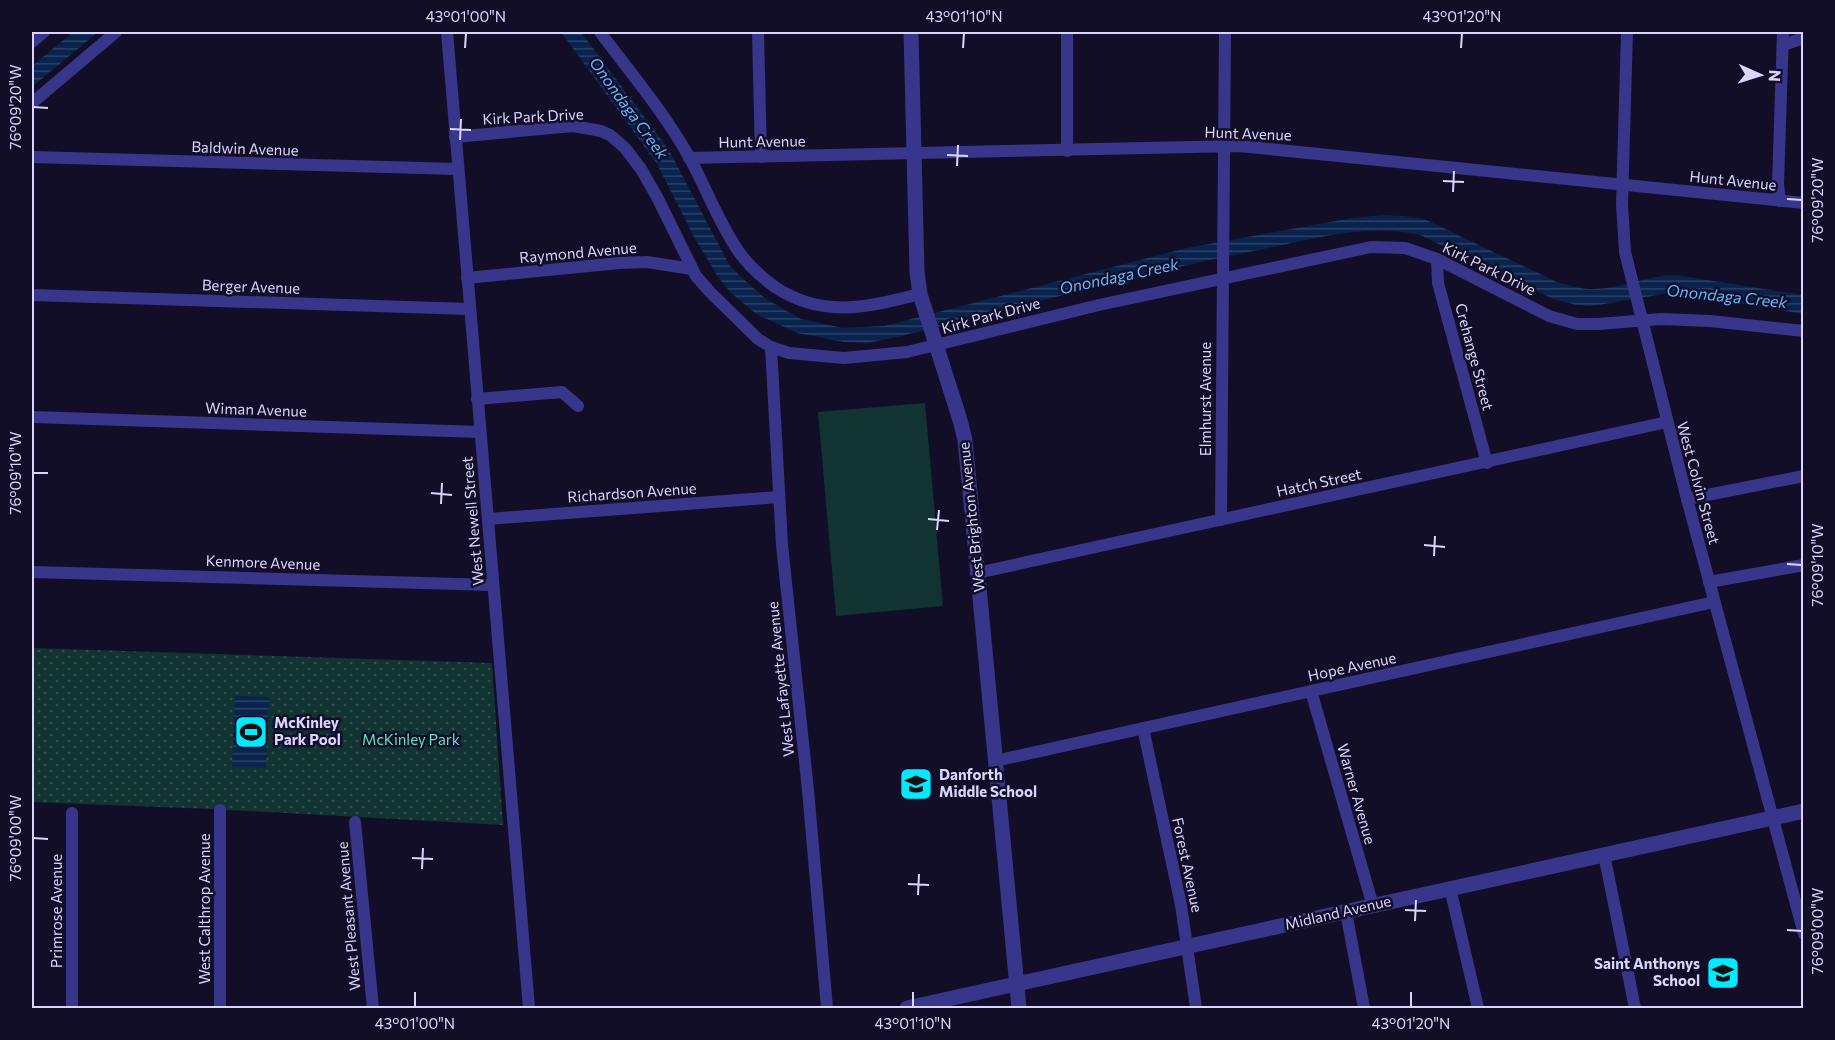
<svg xmlns="http://www.w3.org/2000/svg" width="1835" height="1040" font-family="Commissioner,sans-serif">
	<style>
		.green { fill: #113331 }
		.park { fill: url(#park-dots) }
		.water { fill: url(#water-rules) }
		.lines { fill: none; stroke-linecap: round; stroke-linejoin: round }
		.minor { stroke: #38368a; stroke-width: 12 }
		.tertiary { stroke: #38368a; stroke-width: 15 }
		.ticks { fill: none; stroke: #d9d5ff; stroke-width: 2 }
		.labels { text-anchor: middle; stroke-width: 5; stroke-linejoin: round; paint-order: stroke }
		.street-label { font-size: 15px; fill: #d9d5ff; stroke: #120e28 }
		.poi-label { font-size: 15px; font-weight: bold; fill: #d9d5ff; stroke: #120e28; text-anchor: start }
		.park-label { font-size: 15px; fill: #58e8c2; stroke: #120e28 }
		.water-label { font-size: 16px; font-style: italic; fill: #63b9ff; stroke: #120e28 }
		.neatline { fill: none; stroke: #d9d5ff; stroke-width: 2 }
		.ticks-label { font-size: 15px; text-anchor: middle; fill: #d9d5ff }
	</style>
	<defs>
		<pattern id="park-dots" width="8" height="8" patternUnits="userSpaceOnUse" patternTransform="scale(1.5)"><rect width="8" height="8" fill="#113331"/><path d="M2 2h.1M6 6h.1" fill="none" stroke="#335050" stroke-width="1.8" stroke-linecap="round"/></pattern>
		<pattern id="water-rules" width="6" height="5" patternUnits="userSpaceOnUse" patternTransform="scale(1.5)"><rect width="6" height="5" fill="#09234d"/><path d="M0 2.5h6" fill="none" stroke="#2c4268"/></pattern>
	</defs>
	<rect width="100%" height="100%" fill="#120e28"/>
	<!-- green -->
	<path class="green" d="M 925,403 L 943,606 L 836,616 L 818,412 Z"/>
	<!-- park -->
	<path class="park" d="M 32,648 L 492,663 L 503,825 L 211,809 L 32,802 Z"/>
	<!-- water -->
	<g class="water">
		<path d="M 73,32 L 98,32 L 32,87 L 32,66 Z"/>
		<path d="M 561,32 L 581,32 L 669,150 L 730,266 L 740,276 L 766,299 L 801,319 L 843,328 L 884,326 L 1187,248 L 1352,218 L 1386,215 L 1403,216 L 1424,219 L 1557,282 C 1568,285 1579,289 1590,289 C 1619,290 1647,275 1676,275 L 1803,295 L 1803,314 L 1675,292 L 1592,306 L 1577,305 L 1553,299 L 1420,235 C 1367,223 1320,238 1268,248 C 1145,272 1023,306 901,336 L 867,343 L 844,342 L 797,333 L 756,314 L 730,292 L 718,277 L 694,237 L 657,164 Z"/>
		<path d="M 235,696 L 269,697 L 266,768 L 232,767 Z"/>
	</g>
	<g class="lines">
		<!-- minor -->
		<g class="minor">
			<path d="M 447,32 L 529,1008"/>
			<path d="M 600,32 C 630,72 663,111 688,155 C 706,187 718,222 739,252 C 749,266 761,277 775,287 C 823,319 868,307 920,294"/>
			<path d="M 758,32 L 761,157"/>
			<path d="M 1627,32 L 1622,204 L 1625,252 L 1687,499 L 1804,934"/>
			<path d="M 32,42 L 44,32"/>
			<path d="M 1783,45 L 1804,38"/>
			<path d="M 32,103 L 116,32"/>
			<path d="M 455,137 L 573,126 L 601,131 L 610,135 L 625,148 L 641,169 L 657,197 L 696,276 L 710,292 L 758,339 L 771,347 L 789,353 L 844,358 L 907,352 L 1099,305 L 1371,247 L 1405,248 L 1437,259 L 1549,316 L 1577,324 L 1598,324 L 1661,319 L 1710,321 L 1804,331"/>
			<path d="M 1067,151 L 1067,32"/>
			<path d="M 32,157 L 457,169"/>
			<path d="M 689,158 L 1239,146 L 1804,203"/>
			<path d="M 1780,201 L 1778,184 L 1783,32"/>
			<path d="M 1437,259 L 1438,283 L 1487,463"/>
			<path d="M 467,278 L 619,263 L 647,262 L 692,269"/>
			<path d="M 32,295 L 469,309"/>
			<path d="M 771,347 L 782,545 L 808,790 L 827,1008"/>
			<path d="M 477,399 L 562,392 L 578,406"/>
			<path d="M 32,417 L 480,432"/>
			<path d="M 1687,499 L 1804,476"/>
			<path d="M 488,519 L 779,497"/>
			<path d="M 1221,520 L 1225,32"/>
			<path d="M 32,572 L 493,585"/>
			<path d="M 977,573 L 1667,422"/>
			<path d="M 1709,582 L 1804,565"/>
			<path d="M 1311,691 L 1373,906"/>
			<path d="M 1143,728 L 1181,905 L 1196,1008"/>
			<path d="M 995,761 L 1714,602"/>
			<path d="M 220,810 L 220,1008"/>
			<path d="M 72,813 L 72,1008"/>
			<path d="M 355,822 L 373,1008"/>
			<path d="M 1604,854 L 1635,1008"/>
			<path d="M 1450,888 L 1478,1008"/>
			<path d="M 1346,912 L 1364,1008"/>
		</g>
		<!-- tertiary -->
		<g class="tertiary">
			<path d="M 911,32 L 917,272 L 920,294 L 960,420 L 965,440 L 1019,1008"/>
			<path d="M 907,1008 L 1804,811"/>
		</g>
	</g>
	<!-- ticks -->
	<path class="ticks" d="M 465,48 L 466,33M 963,48 L 964,33M 1461,48 L 1462,33M 33,107 L 48,108M 450,129 L 471,130M 460,140 L 461,119M 947,155 L 968,156M 957,166 L 958,145M 1443,181 L 1464,182M 1453,192 L 1454,171M 1787,199 L 1802,200M 33,473 L 48,473M 431,493 L 452,495M 441,504 L 442,483M 928,519 L 949,521M 937,530 L 939,510M 1424,545 L 1445,547M 1434,556 L 1435,536M 1787,564 L 1802,565M 33,838 L 48,839M 412,858 L 433,859M 422,869 L 423,848M 908,884 L 929,885M 918,895 L 919,874M 1405,910 L 1426,911M 1415,921 L 1416,900M 1787,930 L 1802,931M 415,1007 L 415,992M 913,1007 L 913,992M 1411,1007 L 1411,992"/>
	<!-- icons -->
	<defs>
		<g id="stadium-square" transform="scale(1.725)"><rect x="-9" y="-9" width="18" height="18" rx="4" fill="#01eaff" stroke="#120e28"/><path d="M0-5a6.5 5 0 1 0 0 10a6.5 5 0 1 0 0-10ZM-3.5-1.8h7v3.6h-7Z" fill="#111"/></g>
		<g id="school-square" transform="scale(1.725)"><rect x="-9" y="-9" width="18" height="18" rx="4" fill="#01eaff" stroke="#120e28"/><path d="M0-5L7-2L0 1L-7-2ZM-4 1L0 2.5L4 1V4Q0 6-4 4Z" fill="#111"/></g>
	</defs>
	<g fill-rule="evenodd">
		<use href="#stadium-square" x="251" y="732"/>
		<use href="#school-square" x="916" y="784"/>
		<use href="#school-square" x="1723" y="973"/>
	</g>
	<g class="labels">
		<!-- street labels -->
		<g class="street-label">
			<text transform="translate(533 117) rotate(-3)" y="5">Kirk Park Drive</text>
			<text transform="translate(1248 134) rotate(2)" y="5">Hunt Avenue</text>
			<text transform="translate(762 142) rotate(-1)" y="5">Hunt Avenue</text>
			<text transform="translate(245 149) rotate(2)" y="5">Baldwin Avenue</text>
			<text transform="translate(1733 181) rotate(6)" y="5">Hunt Avenue</text>
			<text transform="translate(578 253) rotate(-5)" y="5">Raymond Avenue</text>
			<text transform="translate(1489 269) rotate(26)" y="5">Kirk Park Drive</text>
			<text transform="translate(251 287) rotate(2)" y="5">Berger Avenue</text>
			<text transform="translate(991 316) rotate(-15)" y="5">Kirk Park Drive</text>
			<text transform="translate(1474 357) rotate(75)" y="5">Crehange Street</text>
			<text transform="translate(1206 399) rotate(-90)" y="5">Elmhurst Avenue</text>
			<text transform="translate(256 410) rotate(2)" y="5">Wiman Avenue</text>
			<text transform="translate(1319 483) rotate(-12)" y="5">Hatch Street</text>
			<text transform="translate(1698 483) rotate(75)" y="5">West Colvin Street</text>
			<text transform="translate(632 493) rotate(-4)" y="5">Richardson Avenue</text>
			<text transform="translate(972 517) rotate(-96)" y="5">West Brighton Avenue</text>
			<text transform="translate(473 521) rotate(-95)" y="5">West Newell Street</text>
			<text transform="translate(263 563) rotate(2)" y="5">Kenmore Avenue</text>
			<text transform="translate(1352 667) rotate(-12)" y="5">Hope Avenue</text>
			<text transform="translate(781 679) rotate(-96)" y="5">West Lafayette Avenue</text>
			<text transform="translate(1356 794) rotate(74)" y="5">Warner Avenue</text>
			<text transform="translate(1187 865) rotate(78)" y="5">Forest Avenue</text>
			<text transform="translate(205 909) rotate(-90)" y="5">West Calthrop Avenue</text>
			<text transform="translate(57 911) rotate(-90)" y="5">Primrose Avenue</text>
			<text transform="translate(1338 913) rotate(-13)" y="5">Midland Avenue</text>
			<text transform="translate(349 916) rotate(-95)" y="5">West Pleasant Avenue</text>
		</g>
		<!-- poi labels -->
		<g class="poi-label">
			<text x="274" y="728">McKinley<tspan x="274" dy="17">Park Pool</tspan></text>
			<text x="939" y="780">Danforth<tspan x="939" dy="17">Middle School</tspan></text>
			<text x="1700" y="969" text-anchor="end">Saint Anthonys<tspan x="1700" dy="17">School</tspan></text>
		</g>
		<!-- park labels -->
		<g class="park-label">
			<text x="411" y="745">McKinley Park</text>
		</g>
		<!-- water labels -->
		<g class="water-label">
			<text transform="translate(629 108) rotate(54)" y="6">Onondaga Creek</text>
			<text transform="translate(1119 276) rotate(-12)" y="6">Onondaga Creek</text>
			<text transform="translate(1727 296) rotate(6)" y="6">Onondaga Creek</text>
		</g>
	</g>
	<!-- border -->
	<rect width="1835" height="1040" fill="none" stroke="#120e28" stroke-width="66"/>
	<!-- north arrow -->
	<g transform="translate(1760 75) rotate(93)" stroke="#120e28" stroke-width="4.5" paint-order="stroke">
	<path d="M0-4.5L10 22L0 15L-10 22Z" fill="#d9d5ff"/>
	<text y="-9" font-size="16" font-weight="bold" text-anchor="middle" fill="#d9d5ff">N</text>
	</g>
	<rect x="33" y="33" width="1769" height="974" class="neatline"/>
	<g class="ticks-label">
		<text x="466" y="22">43°01'00"N</text>
		<text x="964" y="22">43°01'10"N</text>
		<text x="1462" y="22">43°01'20"N</text>
		<text transform="translate(16 107) rotate(-90)" y="5">76°09'20"W</text>
		<text transform="translate(1818 200) rotate(-90)" y="5">76°09'20"W</text>
		<text transform="translate(16 473) rotate(-90)" y="5">76°09'10"W</text>
		<text transform="translate(1818 565) rotate(-90)" y="5">76°09'10"W</text>
		<text transform="translate(16 838) rotate(-90)" y="5">76°09'00"W</text>
		<text transform="translate(1818 931) rotate(-90)" y="5">76°09'00"W</text>
		<text x="415" y="1029">43°01'00"N</text>
		<text x="913" y="1029">43°01'10"N</text>
		<text x="1411" y="1029">43°01'20"N</text>
	</g>
</svg>
